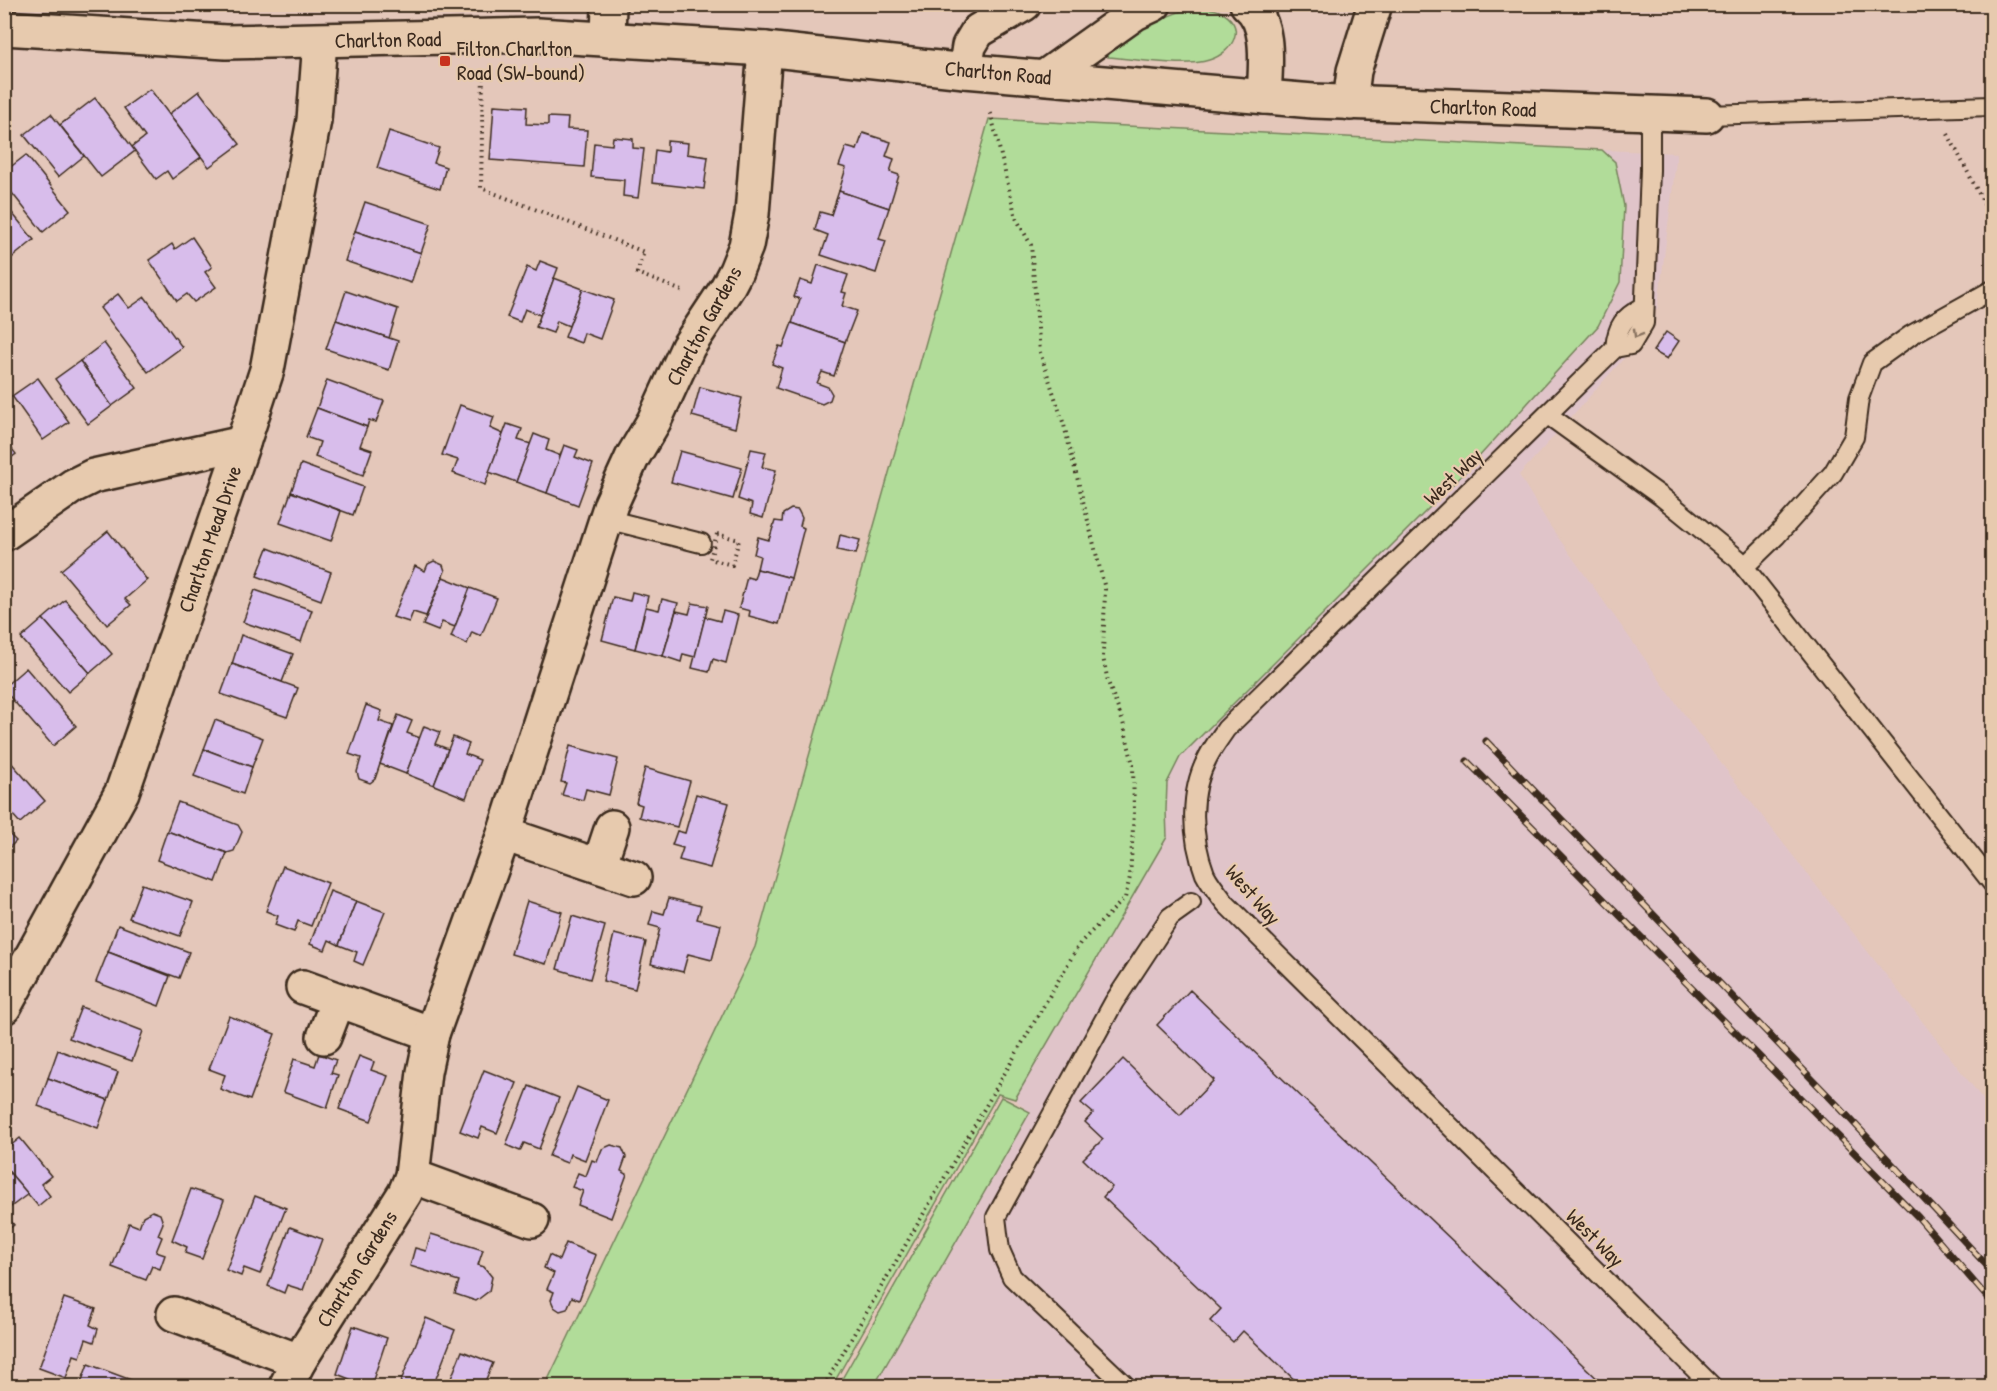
<svg xmlns="http://www.w3.org/2000/svg" width="1997" height="1391" font-family="'Patrick Hand',sans-serif">
	<style>
		.built { fill: #e0c4c9 }
		.green { fill: #b1dc99; stroke: #76835c; stroke-width: 1.5 }
		.building { fill: #d8bdeb; stroke: #3b2a1e; stroke-width: 1.5 }
		.lines { fill: none; stroke-linecap: round; stroke-linejoin: round }
		.service-casing { stroke: #3b2a1e; stroke-width: 22 }
		.minor-casing { stroke: #3b2a1e; stroke-width: 38 }
		.path { stroke: #3b2a1e; stroke-width: 4; stroke-dasharray: 1.5 4.5; stroke-linecap: butt }
		.service { stroke: #e7caae; stroke-width: 18 }
		.minor { stroke: #e7caae; stroke-width: 33 }
		.rail-casing { stroke: #3b2a1e; stroke-width: 7 }
		.rail { stroke: #e7caae; stroke-width: 4.5; stroke-dasharray: 14; stroke-linecap: butt }
		.oneway { stroke: #88725f }
		.poi-dot { fill: #c8321e; stroke: #e7caae; stroke-width: 2 }
		.labels { text-anchor: middle; stroke-width: 4.5; stroke-linejoin: round; paint-order: stroke }
		.street-label { font-size: 21px; fill: #3b2a1e; stroke: #e7caae }
		.poi-label { font-size: 21px; fill: #3b2a1e; stroke: #e7caae; text-anchor: start }
	</style>
	<rect width="100%" height="100%" fill="#e4c7ba"/>
	<filter id="ink" filterUnits="userSpaceOnUse"><feTurbulence type="fractalNoise" baseFrequency=".0167" numOctaves="2"/><feDisplacementMap in="SourceGraphic" scale="12" xChannelSelector="R" yChannelSelector="G"/><feConvolveMatrix kernelMatrix="1 2 1 2 8 2 1 2 1" color-interpolation-filters="sRGB"/></filter>
	<g filter="url(#ink)">
		<!-- built -->
		<path class="built" d="M 1602,150 L 1677,153 L 1658,306 L 1634,347 L 1519,475 L 1550,526 L 1699,735 L 1992,1111 L 1992,1386 L 874,1386 L 1029,1113 L 1015,1099 L 1167,837 L 1166,810 L 1167,783 L 1180,757 L 1466,471 L 1615,162 Z"/>
		<!-- green -->
		<g class="green">
			<path d="M 1187,9 C 1197,9 1211,7 1219,11 C 1249,25 1233,53 1209,60 C 1184,68 1135,59 1108,57 C 1110,36 1169,16 1187,9 Z"/>
			<path d="M 989,119 L 1602,150 L 1615,162 L 1624,206 L 1620,282 L 1598,326 L 1466,471 L 1180,757 L 1167,783 L 1166,810 L 1167,837 L 1015,1099 L 998,1094 L 832,1386 L 545,1386 L 755,947 Z"/>
			<path d="M 1001,1097 L 1030,1112 L 874,1386 L 838,1386 Z"/>
		</g>
		<!-- building -->
		<g class="building">
			<path d="M 150,89 L 201,157 L 172,179 L 167,171 L 156,179 L 132,147 L 145,137 L 124,108 Z"/>
			<path d="M 199,91 L 240,144 L 209,167 L 169,114 Z"/>
			<path d="M 95,98 L 135,151 L 101,177 L 60,125 Z"/>
			<path d="M 494,105 L 527,107 L 526,124 L 548,125 L 548,117 L 568,118 L 567,129 L 587,130 L 584,167 L 490,160 Z"/>
			<path d="M 51,114 L 84,156 L 58,177 L 24,135 Z"/>
			<path d="M 389,131 L 439,148 L 434,163 L 446,167 L 440,189 L 377,168 Z"/>
			<path d="M 863,133 L 891,142 L 886,156 L 894,159 L 890,172 L 899,175 L 889,208 L 839,191 L 846,168 L 839,166 L 846,147 L 857,150 Z"/>
			<path d="M 613,137 L 633,139 L 633,148 L 644,149 L 638,198 L 623,196 L 624,180 L 591,177 L 594,143 L 612,145 Z"/>
			<path d="M 667,141 L 688,143 L 687,154 L 708,157 L 704,189 L 652,183 L 655,150 L 667,152 Z"/>
			<path d="M 26,155 L 70,210 L 43,232 L 4,183 L 4,172 Z"/>
			<path d="M 839,191 L 889,208 L 879,239 L 886,241 L 876,273 L 821,255 L 828,235 L 815,230 L 820,212 L 831,215 Z"/>
			<path d="M 365,202 L 431,224 L 421,253 L 355,231 Z"/>
			<path d="M 4,203 L 34,240 L 9,260 L 4,255 Z"/>
			<path d="M 355,231 L 421,253 L 411,283 L 345,261 Z"/>
			<path d="M 192,237 L 212,267 L 205,272 L 216,287 L 194,302 L 187,294 L 177,301 L 149,260 L 172,244 L 175,249 Z"/>
			<path d="M 540,261 L 558,268 L 540,315 L 525,309 L 520,322 L 507,317 L 527,267 L 536,271 Z"/>
			<path d="M 818,265 L 848,275 L 842,292 L 846,293 L 842,306 L 857,311 L 845,342 L 792,323 L 800,299 L 794,297 L 800,280 L 812,284 Z"/>
			<path d="M 554,278 L 583,289 L 569,326 L 557,321 L 553,333 L 536,327 Z"/>
			<path d="M 583,289 L 614,300 L 600,339 L 584,333 L 581,343 L 565,337 Z"/>
			<path d="M 346,291 L 398,309 L 389,338 L 336,320 Z"/>
			<path d="M 118,294 L 129,308 L 145,297 L 182,347 L 148,372 L 100,308 Z"/>
			<path d="M 336,320 L 398,341 L 389,370 L 326,349 Z"/>
			<path d="M 792,323 L 845,342 L 834,376 L 822,372 L 817,383 L 828,387 L 832,394 L 830,400 L 822,404 L 776,388 L 782,368 L 772,364 L 779,346 L 783,347 Z"/>
			<path d="M 1666,332 L 1679,341 L 1667,359 L 1653,351 Z"/>
			<path d="M 104,343 L 137,388 L 112,406 L 80,361 Z"/>
			<path d="M 80,361 L 112,406 L 88,424 L 55,379 Z"/>
			<path d="M 38,378 L 69,422 L 43,440 L 12,396 Z"/>
			<path d="M 327,380 L 384,401 L 376,422 L 369,420 L 367,427 L 317,408 Z"/>
			<path d="M 700,387 L 742,398 L 735,428 L 692,416 Z"/>
			<path d="M 460,405 L 494,417 L 490,428 L 503,434 L 485,485 L 453,473 L 458,460 L 442,455 Z"/>
			<path d="M 317,408 L 367,427 L 360,446 L 372,450 L 363,475 L 315,457 L 320,442 L 306,437 Z"/>
			<path d="M 507,424 L 522,429 L 518,440 L 531,444 L 516,482 L 489,472 Z"/>
			<path d="M 534,434 L 549,440 L 546,450 L 561,456 L 547,493 L 516,482 Z"/>
			<path d="M 4,439 L 16,454 L 4,463 Z"/>
			<path d="M 564,445 L 578,450 L 575,457 L 593,464 L 578,505 L 547,493 Z"/>
			<path d="M 751,449 L 766,452 L 762,467 L 776,470 L 763,518 L 750,514 L 752,504 L 738,499 Z"/>
			<path d="M 680,451 L 742,468 L 733,499 L 671,482 Z"/>
			<path d="M 301,464 L 363,487 L 353,515 L 291,492 Z"/>
			<path d="M 291,492 L 341,511 L 331,541 L 280,523 Z"/>
			<path d="M 791,509 L 798,510 L 802,518 L 800,526 L 804,528 L 791,578 L 757,569 L 760,556 L 754,554 L 758,537 L 769,540 L 775,521 L 782,522 L 783,514 Z"/>
			<path d="M 108,531 L 147,580 L 125,599 L 131,605 L 107,625 L 61,570 Z"/>
			<path d="M 840,535 L 860,540 L 856,554 L 837,550 Z"/>
			<path d="M 268,548 L 331,572 L 321,600 L 257,576 Z"/>
			<path d="M 434,561 L 443,565 L 445,571 L 426,616 L 413,612 L 409,622 L 393,617 L 415,566 L 425,571 L 428,564 Z"/>
			<path d="M 757,569 L 791,578 L 779,624 L 749,616 L 750,611 L 739,608 L 747,577 L 754,579 Z"/>
			<path d="M 443,577 L 470,588 L 455,627 L 442,622 L 438,631 L 423,625 Z"/>
			<path d="M 470,588 L 497,598 L 481,636 L 472,632 L 467,644 L 451,637 Z"/>
			<path d="M 255,590 L 312,610 L 301,642 L 243,622 Z"/>
			<path d="M 632,592 L 648,596 L 635,649 L 602,640 L 613,597 L 630,601 Z"/>
			<path d="M 662,599 L 678,603 L 663,656 L 635,649 L 646,607 L 659,610 Z"/>
			<path d="M 65,600 L 112,654 L 90,673 L 43,619 Z"/>
			<path d="M 692,603 L 708,606 L 695,657 L 683,654 L 681,662 L 663,656 L 676,611 L 689,614 Z"/>
			<path d="M 723,611 L 738,615 L 726,663 L 713,659 L 709,672 L 692,668 L 705,617 L 720,621 Z"/>
			<path d="M 43,619 L 90,673 L 68,692 L 21,638 Z"/>
			<path d="M 241,635 L 293,654 L 282,682 L 232,664 Z"/>
			<path d="M 232,664 L 298,688 L 287,717 L 221,694 Z"/>
			<path d="M 26,668 L 76,726 L 53,746 L 4,690 L 4,687 Z"/>
			<path d="M 366,705 L 382,711 L 379,721 L 393,726 L 375,779 L 370,783 L 359,779 L 357,772 L 361,758 L 349,754 Z"/>
			<path d="M 398,715 L 412,721 L 407,733 L 420,738 L 406,774 L 380,764 Z"/>
			<path d="M 215,720 L 263,738 L 252,767 L 204,749 Z"/>
			<path d="M 424,726 L 440,732 L 435,744 L 448,749 L 434,785 L 406,774 Z"/>
			<path d="M 453,737 L 469,744 L 465,754 L 480,760 L 466,798 L 434,785 Z"/>
			<path d="M 570,746 L 618,759 L 609,795 L 586,789 L 583,800 L 562,795 L 566,783 L 561,782 Z"/>
			<path d="M 204,749 L 252,767 L 243,794 L 194,776 Z"/>
			<path d="M 8,759 L 45,801 L 20,823 L 4,805 L 4,762 Z"/>
			<path d="M 645,768 L 690,781 L 677,827 L 639,817 L 642,805 L 636,803 Z"/>
			<path d="M 696,794 L 729,803 L 710,868 L 679,860 L 683,848 L 672,845 L 677,831 L 685,833 Z"/>
			<path d="M 178,802 L 238,825 L 242,832 L 234,851 L 227,853 L 167,831 Z"/>
			<path d="M 4,829 L 16,841 L 4,853 Z"/>
			<path d="M 167,831 L 227,853 L 216,882 L 157,860 Z"/>
			<path d="M 283,866 L 328,883 L 311,926 L 298,921 L 294,932 L 275,925 L 278,916 L 266,911 Z"/>
			<path d="M 142,884 L 193,902 L 180,936 L 129,918 Z"/>
			<path d="M 330,891 L 356,901 L 339,945 L 329,940 L 325,950 L 310,944 Z"/>
			<path d="M 669,898 L 701,906 L 697,919 L 721,925 L 712,960 L 688,954 L 683,972 L 651,964 L 660,928 L 649,925 L 653,911 L 664,914 Z"/>
			<path d="M 356,901 L 385,912 L 363,965 L 354,961 L 357,952 L 339,945 Z"/>
			<path d="M 527,901 L 562,912 L 546,964 L 511,954 Z"/>
			<path d="M 572,916 L 605,926 L 590,979 L 557,969 Z"/>
			<path d="M 118,925 L 189,952 L 179,978 L 108,952 Z"/>
			<path d="M 614,934 L 646,942 L 635,989 L 603,981 Z"/>
			<path d="M 108,952 L 170,976 L 159,1006 L 96,982 Z"/>
			<path d="M 1190,990 L 1247,1045 L 1605,1386 L 1301,1386 L 1243,1331 L 1233,1342 L 1210,1321 L 1221,1309 L 1103,1197 L 1112,1187 L 1083,1159 L 1103,1139 L 1085,1122 L 1093,1113 L 1081,1103 L 1123,1059 L 1180,1115 L 1214,1080 L 1157,1025 Z"/>
			<path d="M 81,1007 L 143,1031 L 132,1061 L 69,1038 Z"/>
			<path d="M 229,1016 L 275,1034 L 250,1100 L 220,1089 L 225,1075 L 209,1069 Z"/>
			<path d="M 58,1050 L 118,1072 L 108,1100 L 48,1078 Z"/>
			<path d="M 319,1054 L 336,1060 L 331,1073 L 338,1075 L 327,1108 L 283,1092 L 294,1059 L 315,1066 Z"/>
			<path d="M 359,1056 L 374,1062 L 371,1070 L 388,1076 L 371,1121 L 339,1109 Z"/>
			<path d="M 484,1070 L 517,1083 L 497,1133 L 482,1127 L 478,1138 L 460,1131 Z"/>
			<path d="M 48,1078 L 108,1100 L 98,1128 L 38,1106 Z"/>
			<path d="M 529,1086 L 559,1098 L 539,1149 L 524,1143 L 520,1151 L 506,1145 Z"/>
			<path d="M 577,1087 L 608,1100 L 585,1160 L 570,1154 L 567,1163 L 549,1156 Z"/>
			<path d="M 20,1138 L 51,1176 L 41,1184 L 50,1196 L 38,1206 L 4,1166 L 4,1151 Z"/>
			<path d="M 611,1145 L 622,1148 L 626,1157 L 621,1171 L 627,1174 L 611,1218 L 578,1205 L 583,1191 L 572,1187 L 578,1173 L 586,1176 L 592,1160 L 597,1162 L 602,1149 Z"/>
			<path d="M 4,1166 L 28,1194 L 4,1212 Z"/>
			<path d="M 191,1189 L 224,1200 L 202,1259 L 185,1253 L 187,1247 L 172,1240 Z"/>
			<path d="M 255,1196 L 286,1208 L 260,1274 L 244,1268 L 241,1276 L 226,1270 Z"/>
			<path d="M 152,1211 L 160,1214 L 163,1223 L 158,1235 L 162,1237 L 156,1252 L 165,1255 L 160,1269 L 152,1266 L 146,1280 L 112,1267 L 129,1223 L 139,1227 L 143,1216 Z"/>
			<path d="M 4,1213 L 14,1225 L 4,1233 Z"/>
			<path d="M 290,1227 L 322,1239 L 303,1290 L 287,1285 L 284,1293 L 268,1286 Z"/>
			<path d="M 431,1234 L 483,1250 L 478,1265 L 484,1267 L 492,1277 L 489,1291 L 476,1301 L 455,1294 L 459,1281 L 410,1266 L 415,1248 L 426,1251 Z"/>
			<path d="M 566,1243 L 596,1255 L 579,1300 L 572,1297 L 567,1309 L 560,1311 L 554,1307 L 551,1300 L 554,1292 L 547,1289 L 554,1273 L 544,1268 L 549,1255 L 559,1260 Z"/>
			<path d="M 64,1298 L 96,1309 L 90,1325 L 98,1329 L 94,1342 L 86,1339 L 80,1357 L 74,1355 L 66,1378 L 39,1368 Z"/>
			<path d="M 426,1318 L 455,1330 L 433,1386 L 399,1386 Z"/>
			<path d="M 353,1326 L 387,1338 L 371,1386 L 350,1386 L 352,1380 L 337,1374 Z"/>
			<path d="M 462,1351 L 493,1363 L 483,1386 L 448,1386 Z"/>
			<path d="M 88,1364 L 131,1380 L 129,1386 L 80,1386 Z"/>
		</g>
		<g class="lines">
			<!-- service casing -->
			<g class="service-casing">
				<g id="service">
					<path d="M 1650,114 L 1650,170 L 1644,323 L 1631,345 L 1615,348 L 1226,729 C 1220,738 1213,747 1208,757 C 1189,792 1191,837 1205,874 C 1210,884 1219,895 1226,904 L 1712,1386"/>
					<path d="M 1707,115 L 1992,106"/>
					<path d="M 1615,348 C 1617,326 1624,317 1643,307"/>
					<path d="M 1548,415 L 1662,497 L 1738,559 L 1992,883"/>
					<path d="M 606,519 L 701,543"/>
					<path d="M 1744,567 L 1777,535 L 1833,473 L 1854,437 L 1859,398 L 1872,363 L 1911,335 L 1992,290"/>
					<path d="M 1126,1386 L 1012,1277 L 1000,1250 L 996,1217 L 1114,1002 L 1170,917 L 1191,902"/>
				</g>
			</g>
			<!-- minor casing -->
			<g class="minor-casing">
				<g id="minor">
					<path d="M 1247,4 C 1272,23 1265,69 1264,97"/>
					<path d="M 4,28 L 226,42 L 538,35 L 765,49 L 965,71 L 1313,101 L 1707,115"/>
					<path d="M 608,40 L 609,4"/>
					<path d="M 965,71 L 969,46 L 978,31 L 1024,4"/>
					<path d="M 1045,77 L 1135,13 L 1154,4"/>
					<path d="M 1350,103 L 1354,71 L 1375,4"/>
					<path d="M 4,534 L 73,486 L 93,476 L 243,443"/>
					<path d="M 504,834 L 634,878"/>
					<path d="M 599,866 L 612,827"/>
					<path d="M 303,987 L 432,1034"/>
					<path d="M 4,1007 L 122,792 L 243,443 L 267,370 L 314,120 L 320,41"/>
					<path d="M 324,1037 L 338,1000"/>
					<path d="M 412,1176 L 532,1220"/>
					<path d="M 174,1314 L 299,1361"/>
					<path d="M 286,1386 L 299,1361 L 405,1193 L 412,1176 L 424,1072 L 432,1034 L 504,834 L 611,504 L 632,458 L 654,421 L 688,347 L 727,288 L 736,271 L 746,246 L 752,214 L 765,49"/>
				</g>
			</g>
			<!-- path -->
			<g class="path">
				<path d="M 483,72 L 481,188 L 644,252 L 637,273 L 682,291"/>
				<path d="M 1948,134 L 1992,219"/>
				<path d="M 717,534 L 739,540 L 732,565 L 710,559 Z"/>
				<path d="M 824,1386 L 1080,943 L 1125,898 L 1130,877 L 1134,812 L 1133,765 L 1123,722 L 1108,682 L 1103,657 L 1105,589 L 1064,425 L 1040,352 L 1031,245 L 1016,218 L 990,110"/>
			</g>
			<!-- service -->
			<use href="#service" class="service"/>
			<!-- minor -->
			<use href="#minor" class="minor"/>
			<!-- rail casing -->
			<g class="rail-casing">
				<g id="rail">
					<path d="M 1486,741 L 1840,1108 L 1992,1271"/>
					<path d="M 1467,761 L 1918,1217 L 1992,1303"/>
				</g>
			</g>
			<!-- rail -->
			<use href="#rail" class="rail"/>
		</g>
		<!-- one-way arrows -->
		<defs><path id="oneway-chevron" d="M-2-3.5L2.5 0L-2 3.5" fill="none" stroke-width="1.6" stroke-linecap="round" stroke-linejoin="round" transform="scale(1.5)"/></defs>
		<use class="oneway" href="#oneway-chevron" transform="translate(1637 334) rotate(120)"/>
	</g>
	<!-- markers -->
	<rect class="poi-dot" x="439" y="55" width="12" height="12" rx="3"/>
	<g class="labels">
		<!-- street labels -->
		<g class="street-label">
			<text transform="translate(388 40) rotate(-1)" y="7">Charlton Road</text>
			<text transform="translate(998 73) rotate(5)" y="7">Charlton Road</text>
			<text transform="translate(1483 108) rotate(2)" y="7">Charlton Road</text>
			<text transform="translate(704 326) rotate(-61)" y="7">Charlton Gardens</text>
			<text transform="translate(1453 477) rotate(-44)" y="7">West Way</text>
			<text transform="translate(210 539) rotate(-71)" y="7">Charlton Mead Drive</text>
			<text transform="translate(1253 895) rotate(49)" y="7">West Way</text>
			<text transform="translate(1595 1238) rotate(45)" y="7">West Way</text>
			<text transform="translate(357 1269) rotate(-58)" y="7">Charlton Gardens</text>
		</g>
		<!-- poi labels -->
		<g class="poi-label">
			<text x="457" y="56">Filton Charlton<tspan x="457" dy="24">Road (SW-bound)</tspan></text>
		</g>
	</g>
	<!-- margin -->
	<rect width="1997" height="1391" fill="none" stroke="#e7caae" stroke-width="24"/>
	<rect x="12" y="12" width="1973" height="1367" fill="none" stroke="#3b2a1e" stroke-width="2" filter="url(#ink)"/>
</svg>
